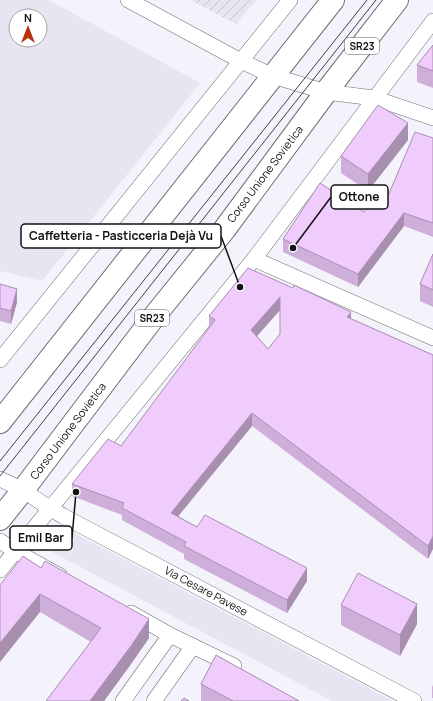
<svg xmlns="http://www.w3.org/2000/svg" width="433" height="701" font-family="Manrope,sans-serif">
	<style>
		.built { fill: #e8e4f2; fill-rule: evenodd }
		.industrial { fill: url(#industrial-furrows) }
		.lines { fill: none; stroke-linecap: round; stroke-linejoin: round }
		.street-casing { stroke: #6e6d73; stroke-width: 16 }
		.primary-casing { stroke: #6e6d73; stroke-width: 24 }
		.street { stroke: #fff; stroke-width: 15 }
		.primary { stroke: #fff; stroke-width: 22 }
		.tram { stroke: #424245; stroke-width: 1 }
		.wall { fill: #ceafd9; fill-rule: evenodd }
		.shaded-wall { fill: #a88fb0 }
		.building { fill: #f0ccfc; stroke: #a88fb0; fill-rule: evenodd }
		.labels { text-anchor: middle; stroke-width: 3; stroke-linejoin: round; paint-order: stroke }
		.shield { fill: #fff; stroke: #5a5a5b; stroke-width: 1 }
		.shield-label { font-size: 10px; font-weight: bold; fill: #131315 }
		.street-label { font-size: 11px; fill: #131315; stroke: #fff }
		.leader { fill: none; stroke: #131315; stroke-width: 1.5 }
		.callout-dot { fill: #131315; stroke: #fff; stroke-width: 1.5 }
		.callout { fill: #fff; stroke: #131315; stroke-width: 1.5 }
		.callout-label { font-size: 12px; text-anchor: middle; font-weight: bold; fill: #131315 }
	</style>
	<defs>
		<pattern id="industrial-furrows" width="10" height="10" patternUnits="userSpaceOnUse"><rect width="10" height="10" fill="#e8e4f2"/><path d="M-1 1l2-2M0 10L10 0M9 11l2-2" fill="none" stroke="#c6c3cf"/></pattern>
	</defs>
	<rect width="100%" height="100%" fill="#f4f2fa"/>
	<!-- built -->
	<g class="built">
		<path d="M 0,0 L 49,0 L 200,83 L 42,281 L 0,271 ZM 16,16 L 40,16 L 40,40 L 16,40 Z"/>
		<path d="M 57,524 L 393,701 L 332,701 L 41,546 Z"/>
	</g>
	<!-- industrial -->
	<path class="industrial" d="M 190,0 L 256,0 L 236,24 Z"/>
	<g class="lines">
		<!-- street casing -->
		<g class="street-casing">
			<g id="street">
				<path d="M 128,0 L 241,61 L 273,76 L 326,92 L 374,98 L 433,118"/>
				<path d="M 254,259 L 433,338"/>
				<path d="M 0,360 L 290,0"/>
				<path d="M 0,479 L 23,490 L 49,508 L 63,516 L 414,701"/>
				<path d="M 0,541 L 15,551 L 60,576"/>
				<path d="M 0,570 L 254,259 L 433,21"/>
				<path d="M 131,613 L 170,635 L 234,666"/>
				<path d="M 123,701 L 170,635"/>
				<path d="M 154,701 L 193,646"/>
			</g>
		</g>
		<!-- primary casing -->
		<g class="primary-casing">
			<g id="primary">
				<path d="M 0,422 L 333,0"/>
				<path d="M 0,519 L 23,490 L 156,314 L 224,230 L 326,92 L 397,0"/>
			</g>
		</g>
		<!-- street -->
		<use href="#street" class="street"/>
		<!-- primary -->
		<use href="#primary" class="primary"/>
		<!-- tram -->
		<g class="tram">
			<path d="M 0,461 L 367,0"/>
			<path d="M 0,476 L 376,0"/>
		</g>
	</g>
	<!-- wall -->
	<g class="wall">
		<path d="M 433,45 L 433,88 L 417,82 L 417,65 Z"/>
		<path d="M 433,138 L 433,237 L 404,226 L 358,287 L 283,252 L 283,239 L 364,212 L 383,208 Z"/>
		<path d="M 408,140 L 368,191 L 341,173 L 341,156 Z"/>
		<path d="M 433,254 L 433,307 L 420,301 L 420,284 Z"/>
		<path d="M 248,268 L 351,319 L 433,355 L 428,559 L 252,426 L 178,516 L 197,527 L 307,581 L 287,613 L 184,559 L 184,554 L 122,520 L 122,515 L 72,496 L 72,484 L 121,446 L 209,329 L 209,316 ZM 280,310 L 280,334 L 268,349 L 257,336 Z"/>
		<path d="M 0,284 L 17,302 L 11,324 L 0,321 Z"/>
		<path d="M 23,556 L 149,638 L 131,664 L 104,701 L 46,701 L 91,642 L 40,612 Z"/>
		<path d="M 341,605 L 417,624 L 400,656 L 341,625 Z"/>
		<path d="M 201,684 L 299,701 L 201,701 Z"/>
		<path d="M 433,685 L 433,698 L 432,698 L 432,687 Z"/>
	</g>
	<!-- shaded-wall -->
	<g class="shaded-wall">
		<path d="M 408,123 L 408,140 L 368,191 L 368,174 Z"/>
		<path d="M 404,213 L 404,226 L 358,287 L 358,274 Z"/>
		<path d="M 17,289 L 17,302 L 11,324 L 11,311 Z"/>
		<path d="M 280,297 L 280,310 L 251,343 L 251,330 Z"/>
		<path d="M 351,312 L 351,325 L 347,317 Z"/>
		<path d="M 252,413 L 252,426 L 171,525 L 171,513 Z"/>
		<path d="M 433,536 L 433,549 L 428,559 L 428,546 Z"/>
		<path d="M 307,568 L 307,581 L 287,613 L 287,600 Z"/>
		<path d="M 40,594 L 40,612 L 0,662 L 0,643 Z"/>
		<path d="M 417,604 L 417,624 L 400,656 L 400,635 Z"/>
		<path d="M 149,619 L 149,638 L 131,664 L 104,701 L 90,701 Z"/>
	</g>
	<!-- building -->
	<g class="building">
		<path d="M 433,45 L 433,71 L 417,65 Z"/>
		<path d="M 378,105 L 408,123 L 368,174 L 341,156 Z"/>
		<path d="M 415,132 L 433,138 L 433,223 L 404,213 L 358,274 L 283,239 L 320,183 L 364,212 L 371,203 L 383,208 Z"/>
		<path d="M 433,254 L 433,290 L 420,284 Z"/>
		<path d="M 248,268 L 293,288 L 294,285 L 351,312 L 347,317 L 433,355 L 433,536 L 428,546 L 252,413 L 171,513 L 197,527 L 205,515 L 307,568 L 287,600 L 184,546 L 186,542 L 122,508 L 124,503 L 72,484 L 108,439 L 121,446 L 215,320 L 209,316 ZM 280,297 L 280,334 L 268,349 L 251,330 Z"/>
		<path d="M 0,284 L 17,289 L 11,311 L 0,308 Z"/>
		<path d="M 23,556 L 41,568 L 45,561 L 149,619 L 131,646 L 90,701 L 46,701 L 101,628 L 40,594 L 0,643 L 0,585 Z"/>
		<path d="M 358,573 L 417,604 L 400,635 L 341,605 Z"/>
		<path d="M 216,655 L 299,701 L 233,701 L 201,684 Z"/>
		<path d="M 184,698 L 189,701 L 181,701 Z"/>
	</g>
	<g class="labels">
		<!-- shield labels -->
		<g class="shield">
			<rect x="345" y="38" width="34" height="16" rx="3"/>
			<rect x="135" y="310" width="34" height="16" rx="3"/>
		</g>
		<g class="shield-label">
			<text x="362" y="50">SR23</text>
			<text x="152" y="322">SR23</text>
		</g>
		<!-- street labels -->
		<g class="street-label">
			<text transform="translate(265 174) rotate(-53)" y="4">Corso Unione Sovietica</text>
			<text transform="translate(68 431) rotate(-53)" y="4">Corso Unione Sovietica</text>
			<text transform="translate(206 591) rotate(28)" y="4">Via Cesare Pavese</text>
		</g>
	</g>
	<!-- callouts -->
	<path class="leader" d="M293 248L331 197M240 287L221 236M76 492L72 538"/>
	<g class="callout-dot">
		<circle cx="293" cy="248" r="4"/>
		<circle cx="240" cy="287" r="4"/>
		<circle cx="76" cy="492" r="4"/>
	</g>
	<g class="callout">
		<rect x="331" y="185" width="57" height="24" rx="4"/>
		<rect x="21" y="224" width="200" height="24" rx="4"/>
		<rect x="10" y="526" width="62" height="24" rx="4"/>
	</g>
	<g class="callout-label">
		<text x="359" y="201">Ottone</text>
		<text x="121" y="240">Caffetteria - Pasticceria Dejà Vu</text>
		<text x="41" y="542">Emil Bar</text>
	</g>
	<!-- north arrow -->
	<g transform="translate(28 28)"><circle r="19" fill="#ffffff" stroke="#a1a1a1"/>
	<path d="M0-3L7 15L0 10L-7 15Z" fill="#bb310c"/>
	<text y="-6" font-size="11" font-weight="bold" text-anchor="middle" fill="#131315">N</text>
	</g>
</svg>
